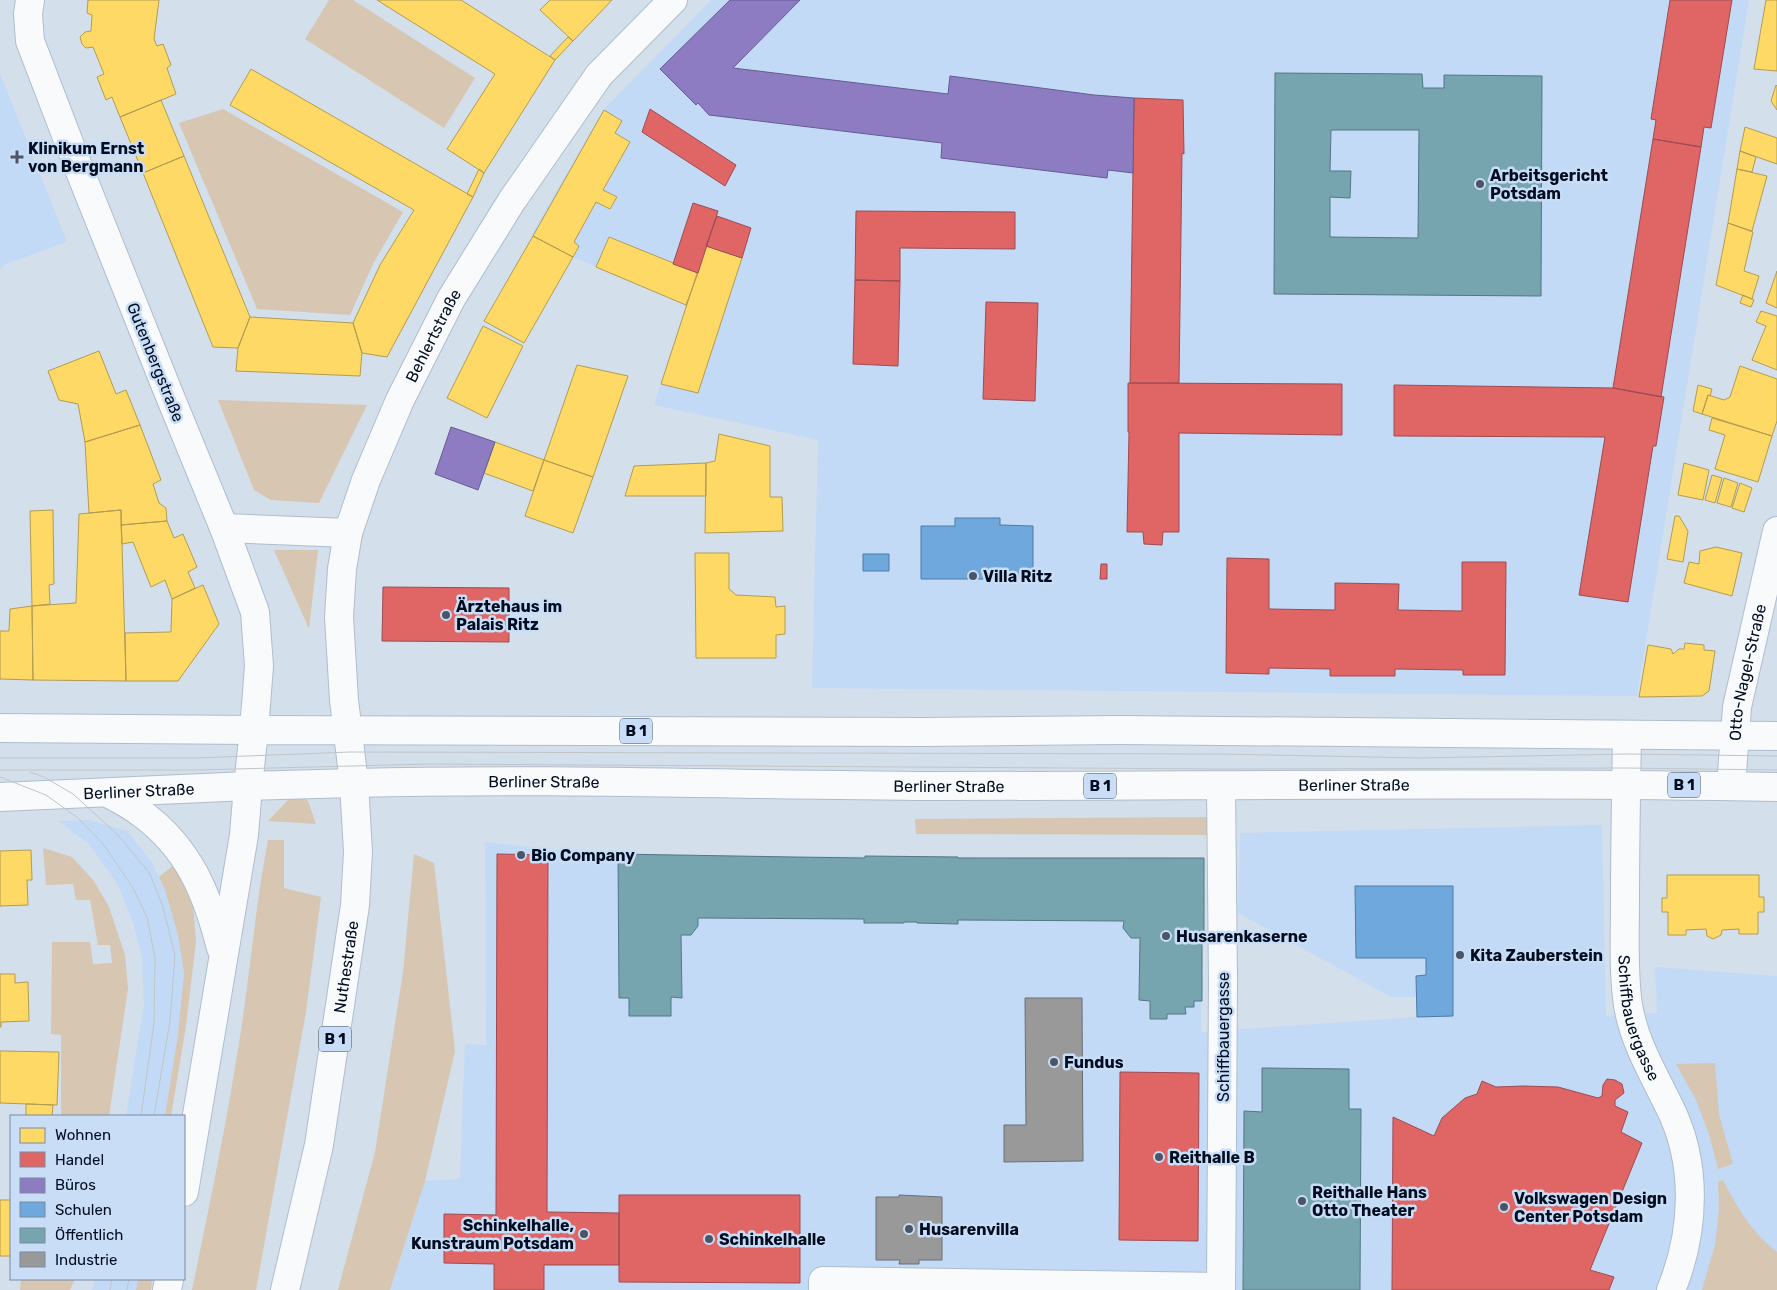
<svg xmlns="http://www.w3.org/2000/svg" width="1777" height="1290" font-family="Rubik,sans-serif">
	<rect width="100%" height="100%" fill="#d4dfec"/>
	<path fill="#c2daf5" d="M 711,0 L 1749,0 L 1637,696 L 812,688 L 818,440 L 654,405 L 686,305 L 573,257 L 531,235 L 604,109 Z
		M 0,73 L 67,242 L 6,264 L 0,270 Z
		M 89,820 L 127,831 L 151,861 L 165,890 L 178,935 L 184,973 L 178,1033 L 165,1116 L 126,1116 L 144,1004 L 142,958 L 133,923 L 118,885 L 89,844 L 58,821 Z
		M 1602,825 L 1606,1016 L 1657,1013 L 1655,967 L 1777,976 L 1777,1290 L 390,1290 L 425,1181 L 460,1179 L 465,1044 L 486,1045 L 485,842 L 601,855 L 1204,858 L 1204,933 L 1202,934 L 1201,1032 L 1416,1017 L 1416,997 L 1391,997 L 1238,913 L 1240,833 Z
		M 95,1279 L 138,1279 L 136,1290 L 92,1290 Z"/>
	<path fill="#d6c6b2" d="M 329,0 L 353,0 L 475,78 L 444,128 L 305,39 Z
		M 223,109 L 403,212 L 374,262 L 350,315 L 257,309 L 179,123 Z
		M 218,400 L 367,405 L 319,503 L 271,500 L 254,490 Z
		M 274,550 L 318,550 L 309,629 Z
		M 304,798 L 308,801 L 316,824 L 268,821 L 289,799 Z
		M 1209,817 L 1210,835 L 916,834 L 915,819 Z
		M 268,840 L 284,840 L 284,888 L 321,897 L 306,1012 L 256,1290 L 192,1290 C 209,1208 226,1126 239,1043 C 250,976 255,907 268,840 Z
		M 43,848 L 72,857 L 94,881 L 109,907 L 125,955 L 128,989 L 109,1116 L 61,1116 L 61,1035 L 51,1034 L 52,942 L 90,942 L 93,964 L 112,963 L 110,945 L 98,945 L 90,900 L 76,900 L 73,884 L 46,885 Z
		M 414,854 L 434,863 L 455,1051 L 425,1181 L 390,1290 L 338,1290 L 375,1152 L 403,972 Z
		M 175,864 L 184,880 L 193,905 L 196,941 L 186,1026 L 171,1116 L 165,1116 L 178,1034 L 184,973 L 178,935 L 165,890 L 159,877 Z
		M 1715,1063 L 1719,1114 L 1733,1164 L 1718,1169 L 1709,1134 L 1696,1100 L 1676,1064 Z
		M 1723,1180 C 1737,1207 1752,1233 1777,1252 L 1777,1290 L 1702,1290 L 1715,1245 L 1719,1209 L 1718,1182 Z
		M 21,1279 L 75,1279 L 70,1290 L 20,1290 Z
		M 138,1279 L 152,1279 L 151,1290 L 136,1290 Z"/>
	<path fill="#ffd966" stroke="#b29c51" d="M 88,0 L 159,0 L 154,39 L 157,46 L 163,44 L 171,65 L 167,68 L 176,94 L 120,117 L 112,97 L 106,100 L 97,77 L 104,74 L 93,47 L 86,48 L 82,44 L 80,37 L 85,32 L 91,31 L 92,15 L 87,13 Z
		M 377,0 L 461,0 L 555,60 L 484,173 L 447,149 L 495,74 Z
		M 550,0 L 612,0 L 573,41 L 540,10 Z
		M 1766,0 L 1777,0 L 1777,71 L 1754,69 Z
		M 568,37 L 573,41 L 555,60 L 550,56 Z
		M 251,69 L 473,197 L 387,357 L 362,353 L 353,323 L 380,265 L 414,210 L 230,105 Z
		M 1776,85 L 1777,86 L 1777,110 L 1771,101 Z
		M 161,100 L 184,156 L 143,173 L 120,117 Z
		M 604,110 L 622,121 L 615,133 L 630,142 L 603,190 L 617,197 L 610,209 L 596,202 L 574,242 L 579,246 L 573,257 L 533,236 Z
		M 1745,127 L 1777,138 L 1777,164 L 1740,151 Z
		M 1740,151 L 1756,157 L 1752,172 L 1737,169 Z
		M 184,156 L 250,317 L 238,348 L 213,347 L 143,173 Z
		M 479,169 L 484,173 L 473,197 L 467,194 Z
		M 1737,169 L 1767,176 L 1752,231 L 1728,223 Z
		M 1728,223 L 1753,232 L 1744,271 L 1759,276 L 1752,299 L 1716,285 Z
		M 533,236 L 573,257 L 524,343 L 484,321 Z
		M 609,237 L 698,273 L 686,305 L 596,267 Z
		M 706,246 L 742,258 L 698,393 L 661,384 Z
		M 1777,271 L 1777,308 L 1766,303 Z
		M 1743,295 L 1754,300 L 1751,307 L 1740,303 Z
		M 1761,311 L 1777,316 L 1777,370 L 1752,360 L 1766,326 L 1756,322 Z
		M 250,317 L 353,323 L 362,353 L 360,376 L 236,371 L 238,348 Z
		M 483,326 L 523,346 L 487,418 L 447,398 Z
		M 99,351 L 116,394 L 126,390 L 140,425 L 85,442 L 78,404 L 59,400 L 48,371 Z
		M 577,365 L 628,376 L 593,477 L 544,460 Z
		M 1740,366 L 1777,379 L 1777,421 L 1772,436 L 1702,414 L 1708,395 L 1724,400 L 1730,397 Z
		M 1698,385 L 1712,389 L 1710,396 L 1708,395 L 1702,414 L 1693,411 Z
		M 1712,418 L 1772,436 L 1758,482 L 1715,469 L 1725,435 L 1709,430 Z
		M 140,425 L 161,480 L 153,484 L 159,503 L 166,508 L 167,521 L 121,525 L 121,510 L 89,513 L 85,442 Z
		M 719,434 L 770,446 L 770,497 L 782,497 L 783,531 L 705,533 L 706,463 L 715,461 Z
		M 495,442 L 544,460 L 533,491 L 484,473 Z
		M 544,460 L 593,477 L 573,533 L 525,516 Z
		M 706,463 L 706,496 L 625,496 L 634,466 Z
		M 1684,463 L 1709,470 L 1703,500 L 1678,495 Z
		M 1712,475 L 1722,478 L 1715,503 L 1705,500 Z
		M 1724,478 L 1738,483 L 1731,507 L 1717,503 Z
		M 1740,483 L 1752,488 L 1744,512 L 1732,508 Z
		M 53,510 L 54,584 L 49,585 L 50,604 L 32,606 L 30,511 Z
		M 121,510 L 126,681 L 33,680 L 32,606 L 76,603 L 79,514 Z
		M 1675,516 L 1679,516 L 1688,531 L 1683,562 L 1667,559 Z
		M 167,521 L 174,538 L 183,534 L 197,567 L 188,572 L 195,588 L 172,599 L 165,580 L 151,587 L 133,542 L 122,544 L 121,525 Z
		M 1716,547 L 1742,553 L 1732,596 L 1684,583 L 1689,562 L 1699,564 L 1700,551 Z
		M 695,553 L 729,553 L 729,589 L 736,595 L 775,597 L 776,607 L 785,606 L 785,634 L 776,635 L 776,658 L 696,658 Z
		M 203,585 L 219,624 L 178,681 L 126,681 L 125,633 L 171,632 L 172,599 Z
		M 32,606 L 33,680 L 0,679 L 0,631 L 9,631 L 10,609 Z
		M 1685,643 L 1704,645 L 1704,650 L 1715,651 L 1709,691 L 1702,696 L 1639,697 L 1648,645 L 1671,649 L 1673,654 L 1679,649 L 1684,649 Z
		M 31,850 L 32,880 L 27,880 L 28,905 L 0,906 L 0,851 Z
		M 1667,875 L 1759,875 L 1759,897 L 1764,897 L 1764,912 L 1758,912 L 1758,934 L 1739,934 L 1739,929 L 1722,930 L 1721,935 L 1713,939 L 1707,936 L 1706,929 L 1686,930 L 1686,935 L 1668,935 L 1668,912 L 1662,912 L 1662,898 L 1667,898 Z
		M 0,974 L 15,974 L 15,983 L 28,982 L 29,1021 L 1,1022 L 1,1027 L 0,1027 Z
		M 0,1051 L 59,1052 L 57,1105 L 0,1103 Z
		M 26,1104 L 53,1105 L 52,1116 L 26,1116 Z
		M 0,1200 L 11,1200 L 11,1256 L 0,1256 Z"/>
	<path fill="#e06666" stroke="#9d4b51" d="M 1670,0 L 1732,0 L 1711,128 L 1704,127 L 1701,147 L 1653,139 L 1656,120 L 1651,119 Z
		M 1134,98 L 1183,100 L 1184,154 L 1182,153 L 1179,383 L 1130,383 Z
		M 650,109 L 736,165 L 725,186 L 642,132 Z
		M 1653,139 L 1701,147 L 1661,397 L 1613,388 Z
		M 693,203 L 718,211 L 698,273 L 673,264 Z
		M 856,211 L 1015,212 L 1015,249 L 900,248 L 900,281 L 855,280 Z
		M 717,216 L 751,228 L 742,258 L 706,246 Z
		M 855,280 L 900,281 L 898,366 L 853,364 Z
		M 986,302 L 1038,303 L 1035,401 L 983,399 Z
		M 1128,383 L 1342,384 L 1342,435 L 1179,433 L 1179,532 L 1163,532 L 1162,545 L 1144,544 L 1143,532 L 1127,532 L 1129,432 L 1128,432 Z
		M 1394,385 L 1613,388 L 1664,397 L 1656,446 L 1653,446 L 1628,602 L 1579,595 L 1605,437 L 1394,436 Z
		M 1227,558 L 1269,559 L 1269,609 L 1335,610 L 1335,583 L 1399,584 L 1398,610 L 1462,611 L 1462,562 L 1506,562 L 1505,675 L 1463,675 L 1463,670 L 1395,669 L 1395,676 L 1330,676 L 1330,669 L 1269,668 L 1269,674 L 1226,673 Z
		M 1101,564 L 1107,564 L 1107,579 L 1100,579 Z
		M 383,587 L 509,588 L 509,642 L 382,641 Z
		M 497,854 L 548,855 L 547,1212 L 619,1213 L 619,1265 L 544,1265 L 544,1290 L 494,1290 L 494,1264 L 444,1263 L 444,1214 L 496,1215 Z
		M 1120,1072 L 1199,1073 L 1198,1241 L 1119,1240 Z
		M 1607,1079 L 1615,1080 L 1622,1084 L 1624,1093 L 1615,1100 L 1615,1106 L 1628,1112 L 1621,1132 L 1642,1143 L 1590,1270 L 1614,1277 L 1609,1290 L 1392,1290 L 1393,1117 L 1434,1136 L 1442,1118 L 1465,1098 L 1477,1094 L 1482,1081 L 1496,1087 L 1523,1086 L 1558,1087 L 1598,1098 L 1602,1096 L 1603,1085 Z
		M 619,1195 L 800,1195 L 800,1283 L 619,1282 Z"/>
	<path fill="#8e7cc3" stroke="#635b92" d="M 730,0 L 800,0 L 733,68 L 948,94 L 950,76 L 1094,95 L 1134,98 L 1133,173 L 1108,170 L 1107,178 L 941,158 L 942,143 L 709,115 L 698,103 L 696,105 L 660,69 Z
		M 451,427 L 495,442 L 478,490 L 435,474 Z"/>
	<path fill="#6fa8dc" stroke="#4e7aa4" d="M 955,518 L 1000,518 L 1000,525 L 1033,526 L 1033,579 L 921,579 L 921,526 L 955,526 Z
		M 863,554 L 889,554 L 889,571 L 863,571 Z
		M 1355,886 L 1453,886 L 1453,1016 L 1417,1017 L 1416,976 L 1426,975 L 1426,958 L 1356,958 Z"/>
	<path fill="#76a5af" stroke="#537784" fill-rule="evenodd" d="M 1275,73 L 1422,74 L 1423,88 L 1444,88 L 1444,75 L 1542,76 L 1541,296 L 1274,294 ZM 1331,130 L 1419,130 L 1418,238 L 1330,237 L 1330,197 L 1350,198 L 1351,171 L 1330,171 Z
		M 618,854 L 793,857 L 865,858 L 865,856 L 958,857 L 958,858 L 1204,858 L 1204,933 L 1202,933 L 1202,1001 L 1194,1001 L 1194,1007 L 1185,1007 L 1186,1014 L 1167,1014 L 1167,1019 L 1150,1019 L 1150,1001 L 1139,1000 L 1140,938 L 1131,938 L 1123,928 L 1124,921 L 958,920 L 958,924 L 917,923 L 917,922 L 904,922 L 904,923 L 864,923 L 864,919 L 698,918 L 698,926 L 691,935 L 681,935 L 682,998 L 671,997 L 671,1016 L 629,1016 L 629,998 L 619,998 Z
		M 1262,1068 L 1349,1069 L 1349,1109 L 1361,1109 L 1360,1290 L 1243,1290 L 1244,1111 L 1262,1112 Z"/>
	<path fill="#999" stroke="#6b6f75" d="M 1025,998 L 1082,998 L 1083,1161 L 1004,1162 L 1004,1125 L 1026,1125 Z
		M 899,1195 L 942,1197 L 942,1260 L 919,1260 L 919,1264 L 899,1264 L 900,1260 L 876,1260 L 876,1197 L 899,1197 Z"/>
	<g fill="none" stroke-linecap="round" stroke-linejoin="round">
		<g stroke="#aebdce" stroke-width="30">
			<g id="street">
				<path d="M 224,528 L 348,533"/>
				<path id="s1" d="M 1627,735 C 1626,791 1625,847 1625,902 C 1625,936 1623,971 1628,1005 C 1634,1042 1653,1073 1669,1106 C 1698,1163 1695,1232 1671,1290"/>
				<path d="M 1221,786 L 1223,981 L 1221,1290"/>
				<path id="s2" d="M 1731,786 L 1737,707 L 1777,531"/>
				<path d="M 823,1290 L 823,1281 L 1221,1287"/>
			</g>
		</g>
		<g stroke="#aebdce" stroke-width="30">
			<g id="secondary">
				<path d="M 0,728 L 254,730 L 259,666 L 255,612 L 224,528 L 169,394 L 81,174 L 30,41 L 28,14 L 30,0"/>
				<path id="s3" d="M 0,797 L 248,786 L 354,783 L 344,700 L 339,617 L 342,569 L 348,533 L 366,480 L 400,400 L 451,299 L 511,202 L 599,75 L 673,0"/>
			</g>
		</g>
		<g stroke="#aebdce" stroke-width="30">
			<g id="primary">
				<path id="s4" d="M 354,783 C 547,778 740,785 933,786 C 1214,786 1496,782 1777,787"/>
				<path d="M 248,786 L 254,730 L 924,732 L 1120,730 L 1777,736"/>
			</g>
		</g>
		<g stroke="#aebdce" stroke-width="30">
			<g id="highway">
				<path d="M 108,793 C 119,799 131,805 141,813 C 189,848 207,893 221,948"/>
				<path d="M 184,1192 L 244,835 L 248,786"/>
				<path d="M 167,1290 L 169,1279"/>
				<path id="s5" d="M 285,1290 L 319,1145 L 355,905 L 358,852 L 354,783"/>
			</g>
		</g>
		<use href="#street" stroke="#f9fafc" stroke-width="28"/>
		<use href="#secondary" stroke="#f9fafc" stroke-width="28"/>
		<use href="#primary" stroke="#f9fafc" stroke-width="28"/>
		<use href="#highway" stroke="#f9fafc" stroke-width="28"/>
		<path stroke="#c1c5c8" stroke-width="1" d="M 0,758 L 196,758 L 350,752 L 1220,754 L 1420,758 L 1626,754 L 1777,756
			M 0,770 L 196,770 L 430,764 L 1222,769 L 1626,768 L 1777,770
			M 30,772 L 44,777 L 73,794 L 118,835 L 150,874 L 163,907 L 175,955 L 170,1021 L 154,1116
			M 0,777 L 46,795 L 78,818 L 104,845 L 133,888 L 147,917 L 155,958 L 154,1023 L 141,1116
			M 110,1290 L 112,1279
			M 127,1290 L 129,1279"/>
	</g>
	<g fill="#4a5668" stroke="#c9def6" stroke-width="2">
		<path d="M14.5 149.5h5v5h5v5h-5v5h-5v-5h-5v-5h5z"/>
		<circle cx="1480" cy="184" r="5"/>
		<circle cx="973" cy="576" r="5"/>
		<circle cx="446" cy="615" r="5"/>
		<circle cx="521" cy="855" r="5"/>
		<circle cx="1166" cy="936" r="5"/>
		<circle cx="1460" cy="955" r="5"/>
		<circle cx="1054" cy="1062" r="5"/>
		<circle cx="1159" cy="1157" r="5"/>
		<circle cx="1302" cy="1201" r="5"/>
		<circle cx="1504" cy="1207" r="5"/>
		<circle cx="909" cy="1229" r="5"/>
		<circle cx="584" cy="1234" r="5"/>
		<circle cx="709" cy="1239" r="5"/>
	</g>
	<g text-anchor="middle" stroke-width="5" stroke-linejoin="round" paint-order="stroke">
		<g fill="#c9def6" stroke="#3c4c61" stroke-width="1">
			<rect x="620" y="718.5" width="32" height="25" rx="4"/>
			<rect x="1668" y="772.5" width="32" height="25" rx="4"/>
			<rect x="1084" y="773.5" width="32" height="25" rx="4"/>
			<rect x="319" y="1026.5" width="32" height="25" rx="4"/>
		</g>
		<g font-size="15" font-weight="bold" fill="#000d21">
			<text x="636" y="736">B 1</text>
			<text x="1684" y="790">B 1</text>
			<text x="1100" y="791">B 1</text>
			<text x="335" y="1044">B 1</text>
		</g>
		<g font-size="16" font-weight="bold" fill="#000d21" stroke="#c9def6" text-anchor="start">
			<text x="28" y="154">Klinikum Ernst<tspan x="28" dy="18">von Bergmann</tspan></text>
			<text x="1490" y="181">Arbeitsgericht<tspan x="1490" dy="18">Potsdam</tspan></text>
			<text x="983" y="582">Villa Ritz</text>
			<text x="456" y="612">Ärztehaus im<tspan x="456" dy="18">Palais Ritz</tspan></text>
			<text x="531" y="861">Bio Company</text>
			<text x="1176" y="942">Husarenkaserne</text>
			<text x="1470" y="961">Kita Zauberstein</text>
			<text x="1064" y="1068">Fundus</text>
			<text x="1169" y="1163">Reithalle B</text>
			<text x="1312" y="1198">Reithalle Hans<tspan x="1312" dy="18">Otto Theater</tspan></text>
			<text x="1514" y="1204">Volkswagen Design<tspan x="1514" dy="18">Center Potsdam</tspan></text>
			<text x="574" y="1231" text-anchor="end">Schinkelhalle,<tspan x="574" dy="18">Kunstraum Potsdam</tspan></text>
			<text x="919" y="1235">Husarenvilla</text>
			<text x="719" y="1245">Schinkelhalle</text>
		</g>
		<g font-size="16" fill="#000d21" stroke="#c9def6">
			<text dy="6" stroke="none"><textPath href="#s3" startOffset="821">Behlertstraße</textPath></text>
			<text transform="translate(156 362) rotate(68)" y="6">Gutenbergstraße</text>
			<text dy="6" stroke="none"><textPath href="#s2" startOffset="115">Otto-Nagel-Straße</textPath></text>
			<text dy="6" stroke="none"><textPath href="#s4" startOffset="190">Berliner Straße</textPath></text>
			<text dy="6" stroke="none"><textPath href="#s4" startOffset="595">Berliner Straße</textPath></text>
			<text dy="6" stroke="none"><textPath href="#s4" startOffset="1000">Berliner Straße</textPath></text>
			<text dy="6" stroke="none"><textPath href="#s3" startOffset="139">Berliner Straße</textPath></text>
			<text dy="6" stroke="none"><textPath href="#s5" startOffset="329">Nuthestraße</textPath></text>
			<text dy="6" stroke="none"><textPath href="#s1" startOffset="285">Schiffbauergasse</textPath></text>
			<text transform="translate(1223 1037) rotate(-90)" y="6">Schiffbauergasse</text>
		</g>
	</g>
	<rect x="10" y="1115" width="175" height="165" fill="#c9def6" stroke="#798aa1"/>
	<rect x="20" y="1128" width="25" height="15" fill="#ffd966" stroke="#798aa1"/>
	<text x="55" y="1140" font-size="15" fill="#000d21">Wohnen</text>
	<rect x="20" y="1152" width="25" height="15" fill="#e06666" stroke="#798aa1"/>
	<text x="55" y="1165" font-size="15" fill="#000d21">Handel</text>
	<rect x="20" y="1178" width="25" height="15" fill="#8e7cc3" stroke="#798aa1"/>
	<text x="55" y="1190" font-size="15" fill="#000d21">Büros</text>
	<rect x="20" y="1202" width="25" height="15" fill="#6fa8dc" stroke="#798aa1"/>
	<text x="55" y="1215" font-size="15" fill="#000d21">Schulen</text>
	<rect x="20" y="1228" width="25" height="15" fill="#76a5af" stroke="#798aa1"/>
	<text x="55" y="1240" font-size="15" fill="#000d21">Öffentlich</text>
	<rect x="20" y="1252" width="25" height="15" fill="#999999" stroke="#798aa1"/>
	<text x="55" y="1265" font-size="15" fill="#000d21">Industrie</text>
</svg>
